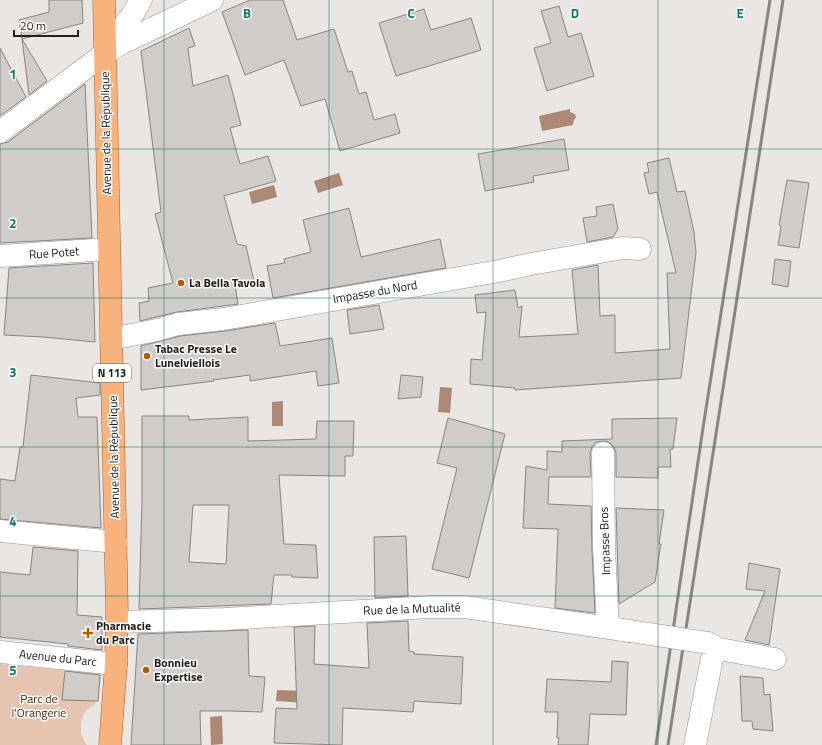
<svg xmlns="http://www.w3.org/2000/svg" width="822" height="745" font-family="'Titillium Web',sans-serif">
	<rect width="100%" height="100%" fill="#eae6e3"/>
	<path fill="#e5c4b0" d="M 0,664 L 101,674 L 98,702 L 95,702 L 95,705 C 79,709 77,734 87,745 L 0,745 Z"/>
	<path fill="#ac8974" d="M 570,109 L 570,112 L 575,114 L 576,117 L 573,122 L 573,125 L 542,131 L 539,116 Z
		M 339,173 L 343,185 L 318,193 L 314,181 Z
		M 274,185 L 277,197 L 252,204 L 249,192 Z
		M 440,387 L 452,388 L 450,413 L 438,412 Z
		M 283,401 L 283,426 L 272,426 L 272,402 Z
		M 277,690 L 305,691 L 305,703 L 276,701 Z
		M 222,716 L 223,744 L 211,745 L 210,717 Z"/>
	<path fill="#d0ccc9" stroke="#888482" fill-rule="evenodd" d="M 49,0 L 82,0 L 83,23 L 22,39 L 19,20 L 49,12 Z
		M 250,0 L 283,0 L 297,40 L 334,29 L 348,72 L 352,71 L 359,94 L 366,92 L 374,120 L 395,114 L 400,133 L 340,151 L 325,99 L 301,106 L 284,60 L 245,75 L 222,12 Z
		M 559,6 L 568,37 L 581,33 L 594,76 L 547,91 L 534,48 L 551,43 L 541,11 Z
		M 424,9 L 431,30 L 471,18 L 481,50 L 396,76 L 379,23 Z
		M 189,28 L 195,46 L 188,48 L 193,86 L 228,75 L 241,125 L 230,128 L 240,164 L 268,156 L 276,181 L 224,196 L 237,244 L 246,246 L 254,281 L 235,285 L 238,304 L 177,312 L 140,321 L 139,303 L 149,301 L 148,288 L 173,283 L 155,214 L 161,212 L 141,51 Z
		M 22,39 L 47,81 L 29,95 Z
		M 0,48 L 26,97 L 0,116 Z
		M 85,84 L 92,238 L 0,243 L 0,144 L 8,142 Z
		M 564,139 L 569,170 L 533,176 L 534,182 L 485,191 L 478,154 Z
		M 669,158 L 677,192 L 685,191 L 694,232 L 696,253 L 681,378 L 515,390 L 515,388 L 470,384 L 471,359 L 482,360 L 486,312 L 477,313 L 475,295 L 515,290 L 518,308 L 522,306 L 519,337 L 578,334 L 572,270 L 598,265 L 600,316 L 615,315 L 615,353 L 670,349 L 667,273 L 676,273 L 657,192 L 649,194 L 644,173 L 649,172 L 647,163 Z
		M 787,180 L 809,183 L 799,248 L 778,245 L 781,226 L 779,225 Z
		M 613,204 L 618,229 L 613,237 L 587,242 L 583,218 L 597,216 L 596,207 Z
		M 349,208 L 361,257 L 440,239 L 446,268 L 273,298 L 267,266 L 285,263 L 284,259 L 311,252 L 303,220 Z
		M 775,259 L 791,261 L 788,287 L 772,284 Z
		M 93,263 L 95,342 L 43,337 L 4,335 L 9,268 Z
		M 379,305 L 384,329 L 350,334 L 347,310 Z
		M 275,323 L 280,346 L 332,338 L 339,383 L 318,386 L 316,371 L 250,381 L 250,375 L 213,380 L 214,381 L 141,390 L 141,346 L 180,336 L 225,331 Z
		M 31,375 L 100,383 L 100,395 L 76,398 L 78,417 L 97,417 L 101,528 L 0,519 L 0,479 L 15,481 L 20,447 L 23,447 Z
		M 401,375 L 423,377 L 421,397 L 398,399 Z
		M 142,416 L 189,416 L 189,420 L 248,417 L 248,441 L 316,439 L 317,421 L 354,421 L 353,456 L 345,456 L 345,476 L 279,475 L 284,544 L 316,545 L 318,578 L 292,577 L 292,575 L 274,575 L 271,604 L 139,609 L 142,499 ZM 193,505 L 229,505 L 226,564 L 189,562 Z
		M 448,418 L 505,434 L 469,578 L 432,569 L 457,468 L 437,463 Z
		M 677,418 L 673,449 L 670,449 L 671,467 L 658,467 L 658,478 L 616,477 L 616,453 L 614,447 L 609,442 L 603,441 L 596,442 L 592,447 L 590,453 L 591,477 L 549,477 L 548,504 L 591,506 L 592,550 L 595,613 L 555,608 L 558,529 L 523,528 L 526,466 L 547,470 L 547,451 L 562,452 L 562,441 L 612,439 L 612,419 Z
		M 616,508 L 664,510 L 659,544 L 661,544 L 655,582 L 619,604 Z
		M 406,536 L 408,596 L 375,598 L 374,537 Z
		M 33,547 L 78,551 L 77,615 L 102,617 L 102,650 L 68,646 L 68,644 L 0,637 L 0,572 L 30,575 Z
		M 749,563 L 780,569 L 769,645 L 745,640 L 765,591 L 746,589 Z
		M 408,621 L 409,651 L 414,652 L 414,654 L 463,657 L 461,704 L 414,701 L 413,712 L 343,708 L 342,745 L 274,743 L 276,708 L 297,709 L 294,627 L 315,626 L 314,664 L 369,668 L 367,623 Z
		M 248,630 L 249,676 L 265,677 L 262,712 L 230,711 L 200,711 L 201,745 L 131,745 L 138,634 Z
		M 612,661 L 628,662 L 626,715 L 590,714 L 588,745 L 558,745 L 559,738 L 557,738 L 558,712 L 545,712 L 547,679 L 611,682 Z
		M 65,671 L 100,675 L 98,701 L 62,700 Z
		M 740,676 L 763,678 L 764,695 L 770,694 L 773,731 L 753,729 L 752,721 L 742,721 Z"/>
	<g fill="none" stroke-linecap="round" stroke-linejoin="round">
		<g stroke="#96928f" stroke-width="23">
			<path id="minor" d="M 104,54 L 134,12 L 141,0
				M 0,256 L 109,249
				M 111,339 L 157,330 L 178,324 L 224,319 L 499,271 L 531,264 L 623,248 L 640,249
				M 603,453 L 604,549 L 608,628
				M 0,531 L 116,542
				M 117,622 L 225,619 L 430,607 L 465,607 L 630,631
				M 708,643 L 719,649 L 775,659
				M 695,745 L 712,658 L 719,649"/>
		</g>
		<g stroke="#96928f" stroke-width="23">
			<path id="tertiary" d="M 0,132 L 104,54 L 122,43 L 212,0
				M 0,652 L 116,664"/>
		</g>
		<g stroke="#aa5f23" stroke-width="23">
			<path id="primary" d="M 104,0 L 117,612 L 116,664 L 110,745"/>
		</g>
		<use href="#minor" stroke="#fff" stroke-width="22"/>
		<use href="#tertiary" stroke="#fff" stroke-width="22"/>
		<use href="#primary" stroke="#f8b37c" stroke-width="22"/>
		<path stroke="#888583" stroke-width="3" d="M 656,745 L 703,428 L 770,0
			M 668,745 L 783,0"/>
		<g stroke="#96928f" stroke-width="23" stroke-linecap="butt">
			<path id="minor-bridge" d="M 630,631 L 708,643"/>
		</g>
		<use href="#minor-bridge" stroke="#fff" stroke-width="22"/>
	</g>
	<path fill="none" stroke="#0f766e" stroke-width="1" stroke-opacity="0.55" d="M 164,0 L 164,745M 329,0 L 329,745M 493,0 L 493,745M 658,0 L 658,745M 0,149 L 822,149M 0,298 L 822,298M 0,447 L 822,447M 0,596 L 822,596"/>
	<g fill="#b75a04" stroke="#fff" stroke-width="1.5">
		<circle cx="181" cy="283" r="4"/>
		<circle cx="147" cy="356" r="4"/>
		<path d="M86 627h4v4h4v4h-4v4h-4v-4h-4v-4h4z"/>
		<circle cx="146" cy="670" r="4"/>
	</g>
	<g text-anchor="middle" stroke-width="3" stroke-linejoin="round" paint-order="stroke">
		<rect fill="#fff" stroke="#646362" stroke-width="1" x="93" y="364" width="38" height="18" rx="3"/>
		<g font-size="11" font-weight="bold" fill="#22201f">
			<text x="112" y="377">N 113</text>
		</g>
		<g font-size="12" fill="#22201f" stroke="#fff">
			<text transform="translate(106 133) rotate(-91)" y="4">Avenue de la République</text>
			<text transform="translate(54 253) rotate(-4)" y="4">Rue Potet</text>
			<text transform="translate(375 292) rotate(-10)" y="4">Impasse du Nord</text>
			<text transform="translate(114 457) rotate(-91)" y="4">Avenue de la République</text>
			<text transform="translate(605 541) rotate(-92)" y="4">Impasse Bros</text>
			<text transform="translate(412 609) rotate(-2)" y="4">Rue de la Mutualité</text>
			<text transform="translate(58 658) rotate(6)" y="4">Avenue du Parc</text>
		</g>
		<g font-size="12" font-weight="bold" fill="#22201f" stroke="#fff" text-anchor="start">
			<text x="189" y="287">La Bella Tavola</text>
			<text x="155" y="353">Tabac Presse Le<tspan x="155" dy="14">Lunelviellois</tspan></text>
			<text x="96" y="630">Pharmacie<tspan x="96" dy="14">du Parc</tspan></text>
			<text x="154" y="667">Bonnieu<tspan x="154" dy="14">Expertise</tspan></text>
		</g>
		<g font-size="12" fill="#532500" stroke="#fff">
			<text x="39" y="703">Parc de<tspan x="39" dy="14">l'Orangerie</tspan></text>
		</g>
	</g>
	<g font-size="13" text-anchor="middle" font-weight="bold" fill="#0f766e" stroke="#fff" stroke-width="3" stroke-linejoin="round" paint-order="stroke">
		<text x="247" y="18">B</text>
		<text x="411" y="18">C</text>
		<text x="575" y="18">D</text>
		<text x="740" y="18">E</text>
		<text x="13" y="79">1</text>
		<text x="13" y="228">2</text>
		<text x="13" y="377">3</text>
		<text x="13" y="526">4</text>
		<text x="13" y="675">5</text>
	</g>
	<path d="M14 30v6h64v-6" fill="none" stroke="#22201f" stroke-width="2"/>
	<text x="20" y="30" font-size="12" fill="#22201f" stroke="#ffffff" stroke-width="3" paint-order="stroke">20 m</text>
</svg>
